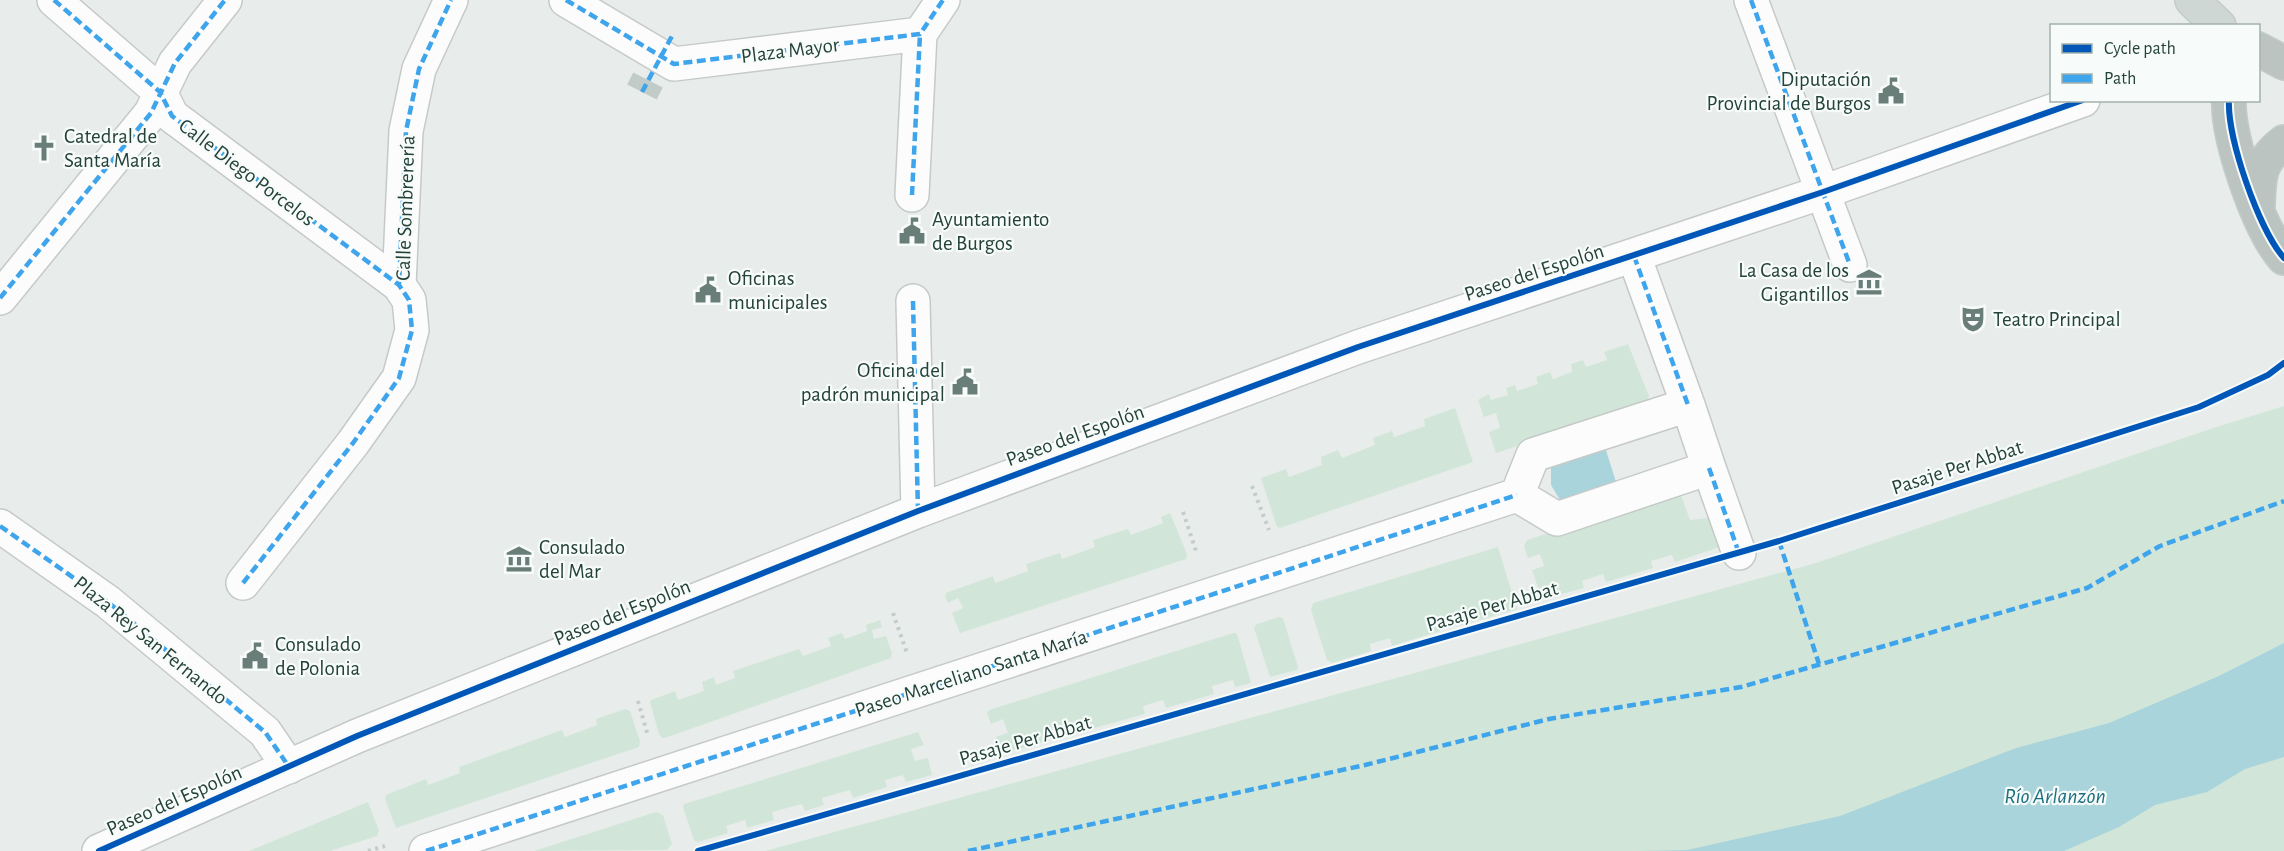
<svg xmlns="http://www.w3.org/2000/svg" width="2284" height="851" font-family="'Alegreya Sans',sans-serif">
	<rect width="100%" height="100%" fill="#e8edeb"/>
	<path fill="#d1e6d8" d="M 1628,344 L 1649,396 L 1646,404 L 1496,453 L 1489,432 L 1500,428 L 1496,413 L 1484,417 L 1478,400 L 1489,394 L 1491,400 L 1508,395 L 1506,388 L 1515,385 L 1517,391 L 1538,384 L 1536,377 L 1550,372 L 1553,379 L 1572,372 L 1571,364 L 1583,360 L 1586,367 L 1607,360 L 1604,352 Z
		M 2284,406 L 2284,851 L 765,851 L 1816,563 L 2210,429 Z
		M 1455,408 L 1473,462 L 1280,528 L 1277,527 L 1261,478 L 1286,469 L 1289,477 L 1322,465 L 1321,457 L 1338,450 L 1342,458 L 1375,445 L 1373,438 L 1392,431 L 1394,437 L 1425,426 L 1424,419 Z
		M 1674,493 L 1681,495 L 1690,520 L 1709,518 L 1720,547 L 1675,562 L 1672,555 L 1651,561 L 1653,568 L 1606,582 L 1603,574 L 1582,581 L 1584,588 L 1542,599 L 1532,570 L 1544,566 L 1540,554 L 1528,558 L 1524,546 L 1527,540 Z
		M 1170,513 L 1187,554 L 1186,559 L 960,633 L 952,613 L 963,608 L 958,598 L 948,603 L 945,597 L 946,593 L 993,576 L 995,583 L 1028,571 L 1026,564 L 1060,553 L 1062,559 L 1095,547 L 1093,540 L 1128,529 L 1131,535 L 1163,523 L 1161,517 Z
		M 1498,547 L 1517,609 L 1461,625 L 1459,618 L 1438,624 L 1440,631 L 1392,646 L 1390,638 L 1370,644 L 1371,651 L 1332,663 L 1327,660 L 1311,610 L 1313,603 Z
		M 1279,617 L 1283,618 L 1298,667 L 1297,670 L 1270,677 L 1254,628 L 1257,624 Z
		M 880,620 L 882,627 L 872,630 L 874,639 L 886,636 L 892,653 L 891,658 L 665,738 L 662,738 L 659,734 L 650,702 L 651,700 L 675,691 L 678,700 L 704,691 L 702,682 L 714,677 L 716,685 L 735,678 L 733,671 L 799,649 L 803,656 L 831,646 L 828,638 L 842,633 L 845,639 L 867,631 L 866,625 Z
		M 1233,633 L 1236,633 L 1238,637 L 1251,683 L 1235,687 L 1233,680 L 1212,686 L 1214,694 L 1166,708 L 1163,700 L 1143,706 L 1145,714 L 1065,736 L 1062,729 L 1042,735 L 1043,742 L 1001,754 L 996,737 L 1008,733 L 1003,719 L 991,724 L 987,713 L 989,710 Z
		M 625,709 L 630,711 L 640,741 L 639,747 L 396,828 L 385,799 L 386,795 L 426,779 L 428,785 L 460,773 L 459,767 L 562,730 L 565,737 L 597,725 L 596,719 Z
		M 918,732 L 924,745 L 911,749 L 915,761 L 928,758 L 932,775 L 906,782 L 903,775 L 885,780 L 887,787 L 853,798 L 850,790 L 822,798 L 824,805 L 805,811 L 802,804 L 772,812 L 774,820 L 747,828 L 745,820 L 726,826 L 728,833 L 698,842 L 694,840 L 683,807 L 684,804 Z
		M 368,802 L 379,831 L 377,836 L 330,851 L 249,851 Z
		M 656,812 L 663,815 L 672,844 L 667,850 L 534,851 Z"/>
	<path fill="#a9d4db" d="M 1605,447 L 1616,482 L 1560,500 L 1551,485 L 1551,465 Z
		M 2284,643 L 2284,757 L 2245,769 L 2207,792 L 2155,805 L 2119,827 L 2064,851 L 1639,851 L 1687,850 L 1840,816 L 2016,748 L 2109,723 L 2219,676 Z"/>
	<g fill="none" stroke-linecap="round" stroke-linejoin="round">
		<path stroke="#c1cbc8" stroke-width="33" stroke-dasharray="33 16" stroke-linecap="butt" d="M 642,92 L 648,80"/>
		<g stroke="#c5cac8" stroke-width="36">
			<path id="street" d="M 54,0 L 160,92 L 172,116 L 399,285
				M 566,0 L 674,64 L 920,34 L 943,0
				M 1751,0 L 1850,265
				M 912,195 L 920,34
				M 1634,256 L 1688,405
				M 0,298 L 151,113 L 175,63 L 225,0
				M 913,301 L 918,511
				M 1709,468 L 1739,553
				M 0,526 L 108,602 L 265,732 L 289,767
				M 243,583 L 353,443 L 399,378 L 412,330 L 409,300 L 399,285 L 406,131 L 419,69 L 451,0
				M 99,851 L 357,736 L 918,511 L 1358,347 L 1823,192 L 2083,100
				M 426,851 L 1517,495 L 1557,519 L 1709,468 L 1688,405 L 1533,455 L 1517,495"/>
		</g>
		<g stroke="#c3ccc9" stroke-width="36">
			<path id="primary" d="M 2192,0 L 2219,26"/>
		</g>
		<g stroke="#c3ccc9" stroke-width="36">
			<path id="highway" d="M 2258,49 L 2284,63
				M 2229,100 C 2227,138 2259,230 2284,258
				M 2258,205 C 2259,176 2259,161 2284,142"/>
		</g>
		<path stroke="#c3ccca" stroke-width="4" stroke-dasharray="3 4.5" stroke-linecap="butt" d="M 1252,486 L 1269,530
			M 1183,512 L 1197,554
			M 893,613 L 907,653
			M 638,701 L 648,736
			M 368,851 L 385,846"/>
		<use href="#street" stroke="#fcfcfc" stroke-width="33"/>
		<use href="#primary" stroke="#cfd7d5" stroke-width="33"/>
		<use href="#highway" stroke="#bcc4c2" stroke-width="33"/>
		<path stroke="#3ea4ec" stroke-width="4.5" stroke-dasharray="9 4.5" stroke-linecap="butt" d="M 54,0 L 160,92 L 172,116 L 399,285
			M 566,0 L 674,64 L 920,34 L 943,0
			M 1751,0 L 1850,265
			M 642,92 L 672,36
			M 912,195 L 920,34
			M 1634,256 L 1688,405
			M 0,298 L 151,113 L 175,63 L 225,0
			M 913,301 L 918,511
			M 1709,468 L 1739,553
			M 0,526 L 108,602 L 265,732 L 289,767
			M 1779,541 L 1819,664
			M 243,583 L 353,443 L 399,378 L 412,330 L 409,300 L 399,285 L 406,131 L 419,69 L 451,0
			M 426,851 L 1517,495
			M 968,851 L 1365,765 L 1549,719 L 1741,687 L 2087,588 L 2160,546 L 2284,501"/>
		<g stroke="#f7fbf9" stroke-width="10">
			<path id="cycleway" d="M 2229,100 C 2227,138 2259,230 2284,258
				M 99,851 L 357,736 L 918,511 L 1358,347 L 1823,192 L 2083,100
				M 698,851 L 1779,541 L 2199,407 L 2268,375 L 2284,363"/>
		</g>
		<use href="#cycleway" stroke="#0057b8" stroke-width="6"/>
	</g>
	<defs>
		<g id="civic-bare" transform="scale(2.07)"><path d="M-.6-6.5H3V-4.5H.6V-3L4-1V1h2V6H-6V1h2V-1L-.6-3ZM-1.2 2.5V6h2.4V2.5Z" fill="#697e78" stroke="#f7fbf9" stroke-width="2.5" paint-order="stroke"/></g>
		<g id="church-bare" transform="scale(2.07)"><path d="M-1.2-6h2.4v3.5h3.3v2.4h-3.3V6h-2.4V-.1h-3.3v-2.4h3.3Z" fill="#697e78" stroke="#f7fbf9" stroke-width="2.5" paint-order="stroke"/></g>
		<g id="museum-bare" transform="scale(2.07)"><path d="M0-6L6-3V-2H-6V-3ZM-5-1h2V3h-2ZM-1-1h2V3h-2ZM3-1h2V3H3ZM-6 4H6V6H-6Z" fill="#697e78" stroke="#f7fbf9" stroke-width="2.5" paint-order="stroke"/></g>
		<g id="theatre-bare" transform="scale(2.07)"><path d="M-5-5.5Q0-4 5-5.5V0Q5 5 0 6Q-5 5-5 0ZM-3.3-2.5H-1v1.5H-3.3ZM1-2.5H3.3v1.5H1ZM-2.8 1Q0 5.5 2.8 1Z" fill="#697e78" stroke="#f7fbf9" stroke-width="2.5" paint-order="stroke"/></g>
	</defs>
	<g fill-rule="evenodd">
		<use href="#civic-bare" x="1891" y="91"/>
		<use href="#church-bare" x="44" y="148"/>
		<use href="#civic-bare" x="912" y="231"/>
		<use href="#museum-bare" x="1869" y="282"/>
		<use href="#civic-bare" x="708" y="290"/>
		<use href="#theatre-bare" x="1973" y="319"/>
		<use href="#civic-bare" x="965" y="382"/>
		<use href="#museum-bare" x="519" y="559"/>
		<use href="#civic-bare" x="255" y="656"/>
	</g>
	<g text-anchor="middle" stroke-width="4.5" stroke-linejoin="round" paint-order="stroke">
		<g font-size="21" fill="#24423a" stroke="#f7fbf9">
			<text transform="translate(790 50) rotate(-7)" y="7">Plaza Mayor</text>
			<text transform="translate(247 172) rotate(37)" y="7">Calle Diego Porcelos</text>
			<text transform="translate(405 208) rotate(-88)" y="7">Calle Sombrerería</text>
			<text transform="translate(1534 272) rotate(-18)" y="7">Paseo del Espolón</text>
			<text transform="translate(1075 435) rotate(-20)" y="7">Paseo del Espolón</text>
			<text transform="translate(1957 467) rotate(-18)" y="7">Pasaje Per Abbat</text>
			<text transform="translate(1492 606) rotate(-16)" y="7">Pasaje Per Abbat</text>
			<text transform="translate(622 612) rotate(-22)" y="7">Paseo del Espolón</text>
			<text transform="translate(151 640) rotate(39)" y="7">Plaza Rey San Fernando</text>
			<text transform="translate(971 673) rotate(-18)" y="7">Paseo Marceliano Santa María</text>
			<text transform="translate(1025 740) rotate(-16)" y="7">Pasaje Per Abbat</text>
			<text transform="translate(174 800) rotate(-24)" y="7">Paseo del Espolón</text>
		</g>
		<g font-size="21" fill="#24423a" stroke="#f7fbf9" text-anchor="start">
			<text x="1871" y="86" text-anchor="end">Diputación<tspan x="1871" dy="24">Provincial de Burgos</tspan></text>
			<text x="64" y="143">Catedral de<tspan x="64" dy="24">Santa María</tspan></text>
			<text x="932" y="226">Ayuntamiento<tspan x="932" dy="24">de Burgos</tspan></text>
			<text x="1849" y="277" text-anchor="end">La Casa de los<tspan x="1849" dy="24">Gigantillos</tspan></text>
			<text x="728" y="285">Oficinas<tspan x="728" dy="24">municipales</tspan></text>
			<text x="1993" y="326">Teatro Principal</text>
			<text x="945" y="377" text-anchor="end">Oficina del<tspan x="945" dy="24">padrón municipal</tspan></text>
			<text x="539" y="554">Consulado<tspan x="539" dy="24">del Mar</tspan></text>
			<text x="275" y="651">Consulado<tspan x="275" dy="24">de Polonia</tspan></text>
		</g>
		<g font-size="22" font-style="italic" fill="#1c6f80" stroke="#f7fbf9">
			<text x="2055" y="803">Río Arlanzón</text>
		</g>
	</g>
	<rect x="2050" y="24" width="210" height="78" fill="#f7fbf9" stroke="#a3b1ad" stroke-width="1.5"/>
	<rect x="2062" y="44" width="30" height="9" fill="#0057b8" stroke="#a3b1ad" stroke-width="1.5"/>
	<text x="2104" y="54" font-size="18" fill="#24423a">Cycle path</text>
	<rect x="2062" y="74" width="30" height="9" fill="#3ea4ec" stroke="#a3b1ad" stroke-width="1.5"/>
	<text x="2104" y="84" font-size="18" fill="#24423a">Path</text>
</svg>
